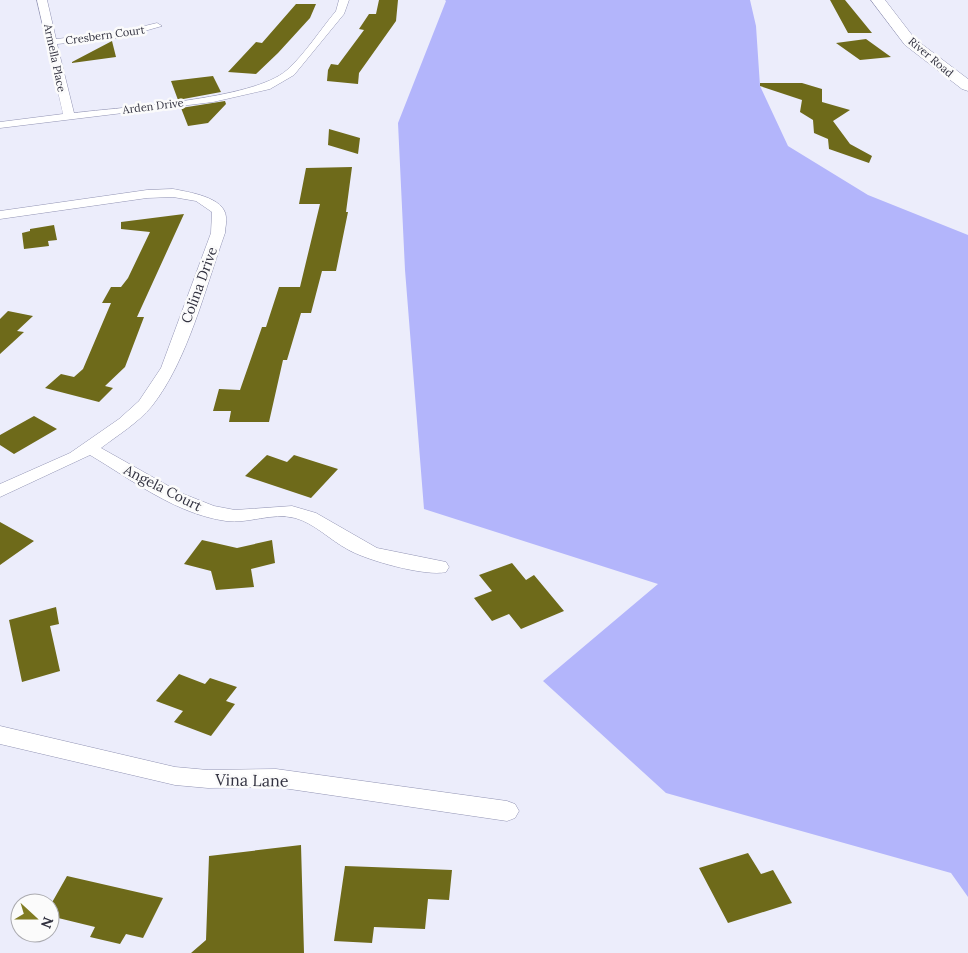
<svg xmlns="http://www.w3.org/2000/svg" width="968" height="953" font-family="Lora,serif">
	<rect width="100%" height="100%" fill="#ecedfb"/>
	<path fill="#b3b5fb" d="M 445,0 L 750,0 L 756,26 L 760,86 L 788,146 L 868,195 L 968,235 L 968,897 L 951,873 L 666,793 L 543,681 L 658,584 L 424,509 L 405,270 L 398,123 L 446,1 Z"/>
	<path fill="#6e6a1a" d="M 379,0 L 398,0 L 396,21 L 359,73 L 358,84 L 327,81 L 328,70 L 331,64 L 338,65 L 364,30 L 359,29 L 369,14 L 376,14 Z
		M 830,0 L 845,0 L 872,33 L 848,33 Z
		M 296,4 L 316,4 L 310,18 L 278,53 L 256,74 L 228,72 L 256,42 L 262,43 Z
		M 866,39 L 891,57 L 860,60 L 836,43 Z
		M 112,41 L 116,57 L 72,63 L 72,62 Z
		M 213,76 L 221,92 L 178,100 L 171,81 Z
		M 760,83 L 802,83 L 822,89 L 822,102 L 850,110 L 833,121 L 850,144 L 872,156 L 869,163 L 829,149 L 828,139 L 814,133 L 813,120 L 800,112 L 802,100 L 760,86 Z
		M 225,101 L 226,104 L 208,123 L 188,126 L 181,108 Z
		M 329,129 L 360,138 L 358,154 L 328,145 Z
		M 352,167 L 346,212 L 348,212 L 336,271 L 322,271 L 311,313 L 301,313 L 287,360 L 283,360 L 269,422 L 229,422 L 231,411 L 213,411 L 219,389 L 240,390 L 262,327 L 266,327 L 279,287 L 300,287 L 320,204 L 299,204 L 306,168 Z
		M 184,214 L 137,317 L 144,317 L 125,367 L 105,386 L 113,388 L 99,402 L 45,388 L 61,374 L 74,377 L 83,369 L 111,303 L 102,303 L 111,287 L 121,287 L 128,278 L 150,232 L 121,229 L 121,222 Z
		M 54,225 L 57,240 L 48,241 L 49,246 L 24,249 L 22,233 L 30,231 L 30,229 Z
		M 8,311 L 33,316 L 17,331 L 24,332 L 0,354 L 0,319 Z
		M 34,416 L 57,429 L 14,454 L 0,445 L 0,435 Z
		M 267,455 L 287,462 L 294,455 L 338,469 L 311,498 L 245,476 Z
		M 0,522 L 34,541 L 0,565 Z
		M 202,540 L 237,548 L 272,540 L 275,563 L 251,569 L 254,587 L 216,590 L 211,571 L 184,564 Z
		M 512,563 L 526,580 L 534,575 L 564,611 L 521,629 L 509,614 L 492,621 L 474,598 L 492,591 L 479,575 Z
		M 56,607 L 59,624 L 50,626 L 60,671 L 22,682 L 9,620 Z
		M 179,674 L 205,684 L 210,678 L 237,687 L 226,701 L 235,704 L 211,736 L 174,722 L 183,711 L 156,701 Z
		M 301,845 L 304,953 L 191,953 L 206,940 L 209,856 Z
		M 748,853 L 761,874 L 773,870 L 792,903 L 728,923 L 699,868 Z
		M 345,866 L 452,870 L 449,900 L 428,899 L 425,929 L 374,927 L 372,943 L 334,941 Z
		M 67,876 L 163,898 L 143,938 L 126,934 L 120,944 L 90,937 L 95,927 L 50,916 L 50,906 Z"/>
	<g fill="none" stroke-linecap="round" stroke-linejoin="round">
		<g stroke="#9294b4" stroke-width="1">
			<path id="minor" d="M 37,0 L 47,0 L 56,39 L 120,32 L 157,23 L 162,26 L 120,38 L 57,44 L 74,113 C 121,107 254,100 287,70 C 305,54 320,30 336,11 L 339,0 L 349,0 L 344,14 L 294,75 L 270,89 L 213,102 L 0,128 L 0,122 L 63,114 Z
				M 173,189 C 188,192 225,197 226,217 C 227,222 225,228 225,233 C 205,289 188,360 152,406 C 138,423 118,435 101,448 L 181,493 L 214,506 L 235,510 L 292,506 L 316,513 L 377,548 L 446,562 L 449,567 L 446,572 C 426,577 365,560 347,549 C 330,540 314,523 295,518 C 272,512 249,524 226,521 C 176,514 132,480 90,455 L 0,497 L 0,484 L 70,453 L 119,419 L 139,401 L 161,368 L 211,233 L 212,212 L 196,201 L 173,197 L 147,198 L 0,219 L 0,211 L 147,190 Z
				M 0,726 L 175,767 L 208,770 L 276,769 L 507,801 L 515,804 L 519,811 L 515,818 L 507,821 L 276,787 L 208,788 L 175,785 L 0,744 Z"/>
		</g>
		<g stroke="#9294b4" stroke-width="1">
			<path id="secondary" d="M 871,0 L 885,0 L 915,39 L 968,79 L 968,91 L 962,89 L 905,45 Z"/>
		</g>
		<use href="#minor" fill="#fff" fill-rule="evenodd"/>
		<use href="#secondary" fill="#fff" fill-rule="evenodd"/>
	</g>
	<g text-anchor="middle" stroke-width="5" stroke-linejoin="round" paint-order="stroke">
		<g font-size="11" fill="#323240" stroke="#fbfbfb">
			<text transform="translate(105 35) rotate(-8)" y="4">Cresbern Court</text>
			<text transform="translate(931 57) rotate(40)" y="4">River Road</text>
			<text transform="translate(55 58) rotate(78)" y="4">Armella Place</text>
			<text transform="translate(153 106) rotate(-7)" y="4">Arden Drive</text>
		</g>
		<g font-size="14" fill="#323240" stroke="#fbfbfb">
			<text transform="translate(199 285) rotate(-70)" y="5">Colina Drive</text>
			<text transform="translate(163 488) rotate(27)" y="5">Angela Court</text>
		</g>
		<g font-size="16" fill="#323240" stroke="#fbfbfb">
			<text transform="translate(252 780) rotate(1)" y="6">Vina Lane</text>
		</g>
	</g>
	<g transform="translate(35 918) rotate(111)"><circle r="24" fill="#fbfbfb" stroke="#ababb0"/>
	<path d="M0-4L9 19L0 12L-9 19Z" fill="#817c23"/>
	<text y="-8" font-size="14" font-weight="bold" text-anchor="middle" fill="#323240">N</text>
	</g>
</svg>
